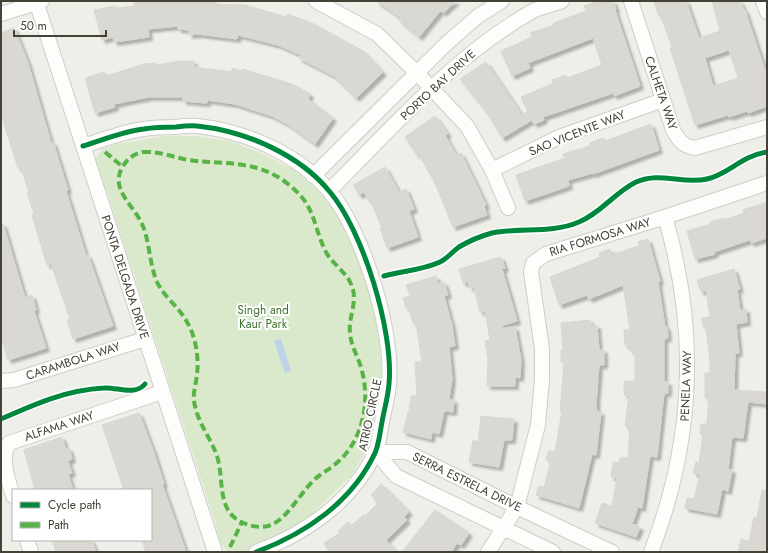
<svg xmlns="http://www.w3.org/2000/svg" width="768" height="553" font-family="Jost,sans-serif">
	<defs>
		<filter id="shadow"><feDropShadow dx="3.5" dy="3.5" stdDeviation="1" flood-color="#0004"/></filter>
	</defs>
	<rect width="100%" height="100%" fill="#efefea"/>
	<path fill="#dae9cc" d="M 165,136 L 194,136 L 229,141 L 258,152 L 295,170 L 305,178 L 326,199 L 337,213 L 365,275 L 379,332 L 382,379 L 373,438 L 352,475 L 309,517 L 282,534 L 252,547 L 246,552 L 231,552 L 225,549 L 216,537 L 217,528 L 106,189 L 98,174 L 95,164 L 96,158 L 103,149 L 113,145 Z"/>
	<path fill="#bdd3eb" d="M 281,339 L 291,371 L 285,373 L 274,341 Z"/>
	<path fill="#d9d8d3" stroke="#d8d6d0" fill-rule="evenodd" filter="url(#shadow)" d="M 134,1 L 216,1 L 216,4 L 245,5 L 286,17 L 288,14 L 314,24 L 363,51 L 383,72 L 356,98 L 334,76 L 299,58 L 301,55 L 278,45 L 238,35 L 237,39 L 198,34 L 189,35 L 189,30 L 178,29 L 178,26 L 148,29 L 149,37 L 114,42 L 113,37 L 102,40 L 94,10 L 115,6 L 116,8 L 134,6 Z
		M 376,1 L 456,1 L 443,13 L 441,10 L 419,37 L 398,19 L 400,17 Z
		M 598,1 L 613,1 L 616,9 L 615,10 L 640,86 L 614,96 L 613,93 L 543,117 L 544,120 L 534,124 L 532,120 L 502,138 L 488,114 L 460,79 L 486,62 L 522,115 L 528,112 L 521,97 L 554,83 L 552,80 L 566,75 L 567,78 L 602,65 L 593,38 L 528,63 L 530,68 L 512,76 L 501,51 L 532,37 L 530,33 L 554,25 L 554,23 L 586,11 L 584,6 Z
		M 654,1 L 686,1 L 699,38 L 720,31 L 712,1 L 740,1 L 744,10 L 745,10 L 767,76 L 767,106 L 748,113 L 747,111 L 729,117 L 728,115 L 695,125 L 670,48 L 672,47 L 660,14 L 658,15 ZM 729,50 L 738,78 L 713,86 L 705,58 Z
		M 14,28 L 28,63 L 51,143 L 53,142 L 68,190 L 66,191 L 86,256 L 88,255 L 113,326 L 73,339 L 67,320 L 70,319 L 51,264 L 47,265 L 32,215 L 34,214 L 27,193 L 29,193 L 21,167 L 18,168 L 1,114 L 1,33 Z
		M 181,61 L 194,61 L 194,67 L 232,72 L 232,68 L 241,71 L 242,69 L 292,84 L 310,94 L 308,99 L 333,118 L 315,144 L 289,125 L 272,116 L 235,104 L 207,100 L 207,103 L 183,101 L 183,97 L 149,97 L 114,104 L 115,107 L 95,113 L 85,78 L 104,72 L 106,76 L 144,64 L 156,63 L 156,65 Z
		M 435,116 L 448,134 L 445,135 L 456,155 L 461,153 L 486,205 L 484,206 L 487,215 L 453,227 L 435,183 L 419,154 L 417,155 L 405,137 Z
		M 651,124 L 659,150 L 593,174 L 593,173 L 568,180 L 569,186 L 525,201 L 516,175 L 565,158 L 563,154 L 590,146 L 590,143 L 604,138 L 605,141 Z
		M 385,167 L 399,192 L 406,189 L 414,209 L 409,211 L 418,237 L 387,248 L 380,228 L 382,228 L 370,200 L 369,201 L 364,192 L 359,195 L 353,185 Z
		M 767,202 L 767,238 L 751,243 L 750,240 L 714,252 L 715,254 L 695,259 L 687,231 L 711,224 L 710,222 L 723,218 L 724,220 L 744,213 L 743,210 Z
		M 1,224 L 3,224 L 25,298 L 32,295 L 36,310 L 34,311 L 46,348 L 8,360 L 1,337 Z
		M 648,239 L 660,281 L 658,282 L 665,327 L 667,327 L 668,338 L 664,339 L 664,382 L 668,382 L 668,393 L 664,393 L 657,457 L 650,456 L 642,508 L 638,507 L 632,524 L 640,527 L 636,537 L 595,523 L 602,503 L 612,506 L 617,478 L 611,477 L 613,462 L 619,463 L 620,458 L 628,458 L 630,427 L 625,426 L 629,395 L 624,395 L 624,381 L 635,381 L 635,351 L 630,351 L 630,345 L 625,345 L 624,330 L 630,330 L 623,285 L 589,299 L 587,295 L 559,305 L 550,277 L 600,257 L 599,253 L 610,249 L 611,255 L 639,246 L 638,242 Z
		M 501,257 L 505,268 L 502,269 L 517,321 L 501,326 L 501,328 L 515,327 L 521,360 L 520,378 L 515,377 L 515,386 L 487,386 L 488,359 L 485,341 L 490,340 L 485,311 L 480,312 L 474,287 L 470,288 L 468,282 L 463,283 L 459,269 Z
		M 734,269 L 740,289 L 737,290 L 740,310 L 746,309 L 747,322 L 736,324 L 739,353 L 735,353 L 734,390 L 767,392 L 767,404 L 748,402 L 743,438 L 732,437 L 728,469 L 732,470 L 728,491 L 722,489 L 717,514 L 685,508 L 687,498 L 694,499 L 700,474 L 693,473 L 696,462 L 699,463 L 703,434 L 700,434 L 701,424 L 707,424 L 709,398 L 705,398 L 705,373 L 710,373 L 710,360 L 706,328 L 704,329 L 702,318 L 710,317 L 706,290 L 701,292 L 697,280 Z
		M 436,276 L 438,284 L 444,282 L 448,295 L 444,296 L 452,325 L 455,346 L 449,347 L 452,379 L 449,399 L 454,400 L 453,412 L 444,411 L 439,434 L 432,432 L 431,439 L 403,432 L 408,412 L 409,412 L 411,396 L 417,396 L 415,362 L 422,362 L 416,322 L 413,323 L 409,307 L 406,308 L 403,298 L 410,296 L 406,285 Z
		M 590,320 L 591,326 L 597,325 L 599,350 L 604,350 L 604,365 L 599,365 L 596,405 L 597,412 L 601,412 L 596,455 L 592,454 L 579,508 L 536,495 L 539,486 L 544,487 L 551,461 L 546,460 L 549,451 L 555,452 L 562,411 L 560,411 L 564,362 L 561,362 L 561,350 L 563,350 L 561,323 Z
		M 139,413 L 153,450 L 164,484 L 162,484 L 186,552 L 146,552 L 142,540 L 151,540 L 151,490 L 124,490 L 102,425 Z
		M 481,416 L 514,419 L 512,440 L 504,440 L 499,467 L 469,462 L 473,440 L 478,442 Z
		M 62,437 L 66,449 L 69,448 L 72,459 L 68,461 L 72,473 L 68,474 L 73,490 L 35,490 L 24,450 Z
		M 381,484 L 409,512 L 404,517 L 407,520 L 386,540 L 397,552 L 329,552 L 324,543 L 340,533 L 338,531 L 348,522 L 351,526 L 363,515 L 365,516 L 378,503 L 371,495 Z
		M 762,490 L 767,491 L 767,552 L 738,552 L 741,539 L 749,541 L 754,517 L 757,518 Z
		M 435,510 L 469,533 L 461,545 L 457,543 L 451,552 L 402,552 Z
		M 52,540 L 91,540 L 96,552 L 56,552 Z"/>
	<g fill="none" stroke-linecap="round" stroke-linejoin="round">
		<g stroke="#cdcdc8" stroke-width="16">
			<path id="minor" d="M 36,1 L 215,552
				M 316,1 L 377,34 L 416,72 L 467,126 L 492,170 L 508,208
				M 631,1 L 673,130 C 679,141 683,146 695,148 L 767,127
				M 763,1 L 767,12
				M 1,14 L 42,1
				M 83,146 C 103,140 124,131 144,129 C 155,127 165,127 176,127 C 183,126 190,125 197,126 C 245,131 299,154 330,192 C 363,231 394,332 389,384 C 388,397 384,410 382,422 C 380,432 379,444 375,453 C 352,502 305,534 256,552
				M 492,170 L 559,137 L 663,100
				M 313,176 L 446,44 L 478,16 L 502,1
				M 329,191 C 391,129 454,56 531,12 C 540,7 552,5 562,1
				M 1,381 L 14,380 L 145,339
				M 376,452 L 407,452 L 517,507 L 612,552
				M 376,452 L 396,476 L 553,552
				M 13,496 C 8,480 0,457 9,443 L 162,392
				M 27,540 L 31,552
				M 488,552 L 517,507 L 538,425 L 542,379 L 542,349 L 531,272 L 533,263 L 546,254 L 665,217 L 767,183
				M 651,552 C 694,441 699,331 665,217"/>
		</g>
		<use href="#minor" stroke="#fdfdfc" stroke-width="14"/>
		<path stroke="#57b346" stroke-width="4" stroke-dasharray="8 4" stroke-linecap="butt" d="M 105,152 L 123,167
			M 143,152 C 158,151 173,157 188,160 C 224,165 257,159 288,184 C 315,205 312,221 324,248 C 330,263 345,270 351,284 C 359,301 348,316 350,333 C 351,347 359,358 362,371 C 370,402 363,438 340,460 C 334,466 327,470 320,475 C 302,488 290,517 271,525 C 263,528 254,527 246,524 C 215,513 225,481 217,456 C 210,436 196,421 194,400 C 193,392 196,384 197,375 C 199,358 196,337 187,322 C 179,307 164,297 157,282 C 149,263 150,242 142,224 C 133,204 109,189 123,166 C 128,158 134,154 143,152 Z
			M 230,547 L 242,522"/>
		<g stroke="#fff" stroke-width="8">
			<path id="cycleway" d="M 83,146 C 103,140 124,131 144,129 C 155,127 165,127 176,127 C 183,126 190,125 197,126 C 245,131 299,154 330,192 C 363,231 394,332 389,384 C 388,397 384,410 382,422 C 380,432 379,444 375,453 C 352,502 305,534 256,552
				M 384,276 C 402,271 423,270 440,262 C 447,259 452,252 459,247 C 469,241 481,236 492,233 C 521,227 551,234 579,222 C 601,213 614,193 636,182 C 660,171 683,185 707,179 C 729,174 741,156 767,152
				M 1,419 C 35,404 66,390 104,388 C 117,387 135,396 145,384"/>
		</g>
		<use href="#cycleway" stroke="#00873e" stroke-width="5"/>
	</g>
	<g text-anchor="middle" stroke-width="4" stroke-linejoin="round" paint-order="stroke">
		<g font-size="12" fill="#454137" stroke="#fff">
			<text transform="translate(438 85) rotate(-43)" y="4">PORTO BAY DRIVE</text>
			<text transform="translate(661 93) rotate(71)" y="4">CALHETA WAY</text>
			<text transform="translate(577 133) rotate(-22)" y="4">SAO VICENTE WAY</text>
			<text transform="translate(600 237) rotate(-17)" y="4">RIA FORMOSA WAY</text>
			<text transform="translate(125 277) rotate(72)" y="4">PONTA DELGADA DRIVE</text>
			<text transform="translate(73 361) rotate(-18)" y="4">CARAMBOLA WAY</text>
			<text transform="translate(686 386) rotate(-88)" y="4">PENELA WAY</text>
			<text transform="translate(370 415) rotate(-78)" y="4">ATRIO CIRCLE</text>
			<text transform="translate(59 426) rotate(-18)" y="4">ALFAMA WAY</text>
			<text transform="translate(467 482) rotate(26)" y="4">SERRA ESTRELA DRIVE</text>
		</g>
		<g font-size="12" fill="#3f732e" stroke="#fff">
			<text x="263" y="314">Singh and<tspan x="263" dy="14">Kaur Park</tspan></text>
		</g>
	</g>
	<rect width="768" height="553" fill="none" stroke="#454137" stroke-width="4"/>
	<rect x="12" y="489" width="140" height="52" fill="#ffffff" stroke="#b5b3af"/>
	<rect x="20" y="502" width="20" height="6" fill="#00873e" stroke="#b5b3af"/>
	<text x="48" y="509" font-size="12" fill="#454137">Cycle path</text>
	<rect x="20" y="522" width="20" height="6" fill="#57b346" stroke="#b5b3af"/>
	<text x="48" y="529" font-size="12" fill="#454137">Path</text>
	<path d="M14 30v6h92v-6" fill="none" stroke="#454137" stroke-width="2"/>
	<text x="20" y="30" font-size="12" fill="#454137" stroke="#ffffff" stroke-width="3" paint-order="stroke">50 m</text>
</svg>
